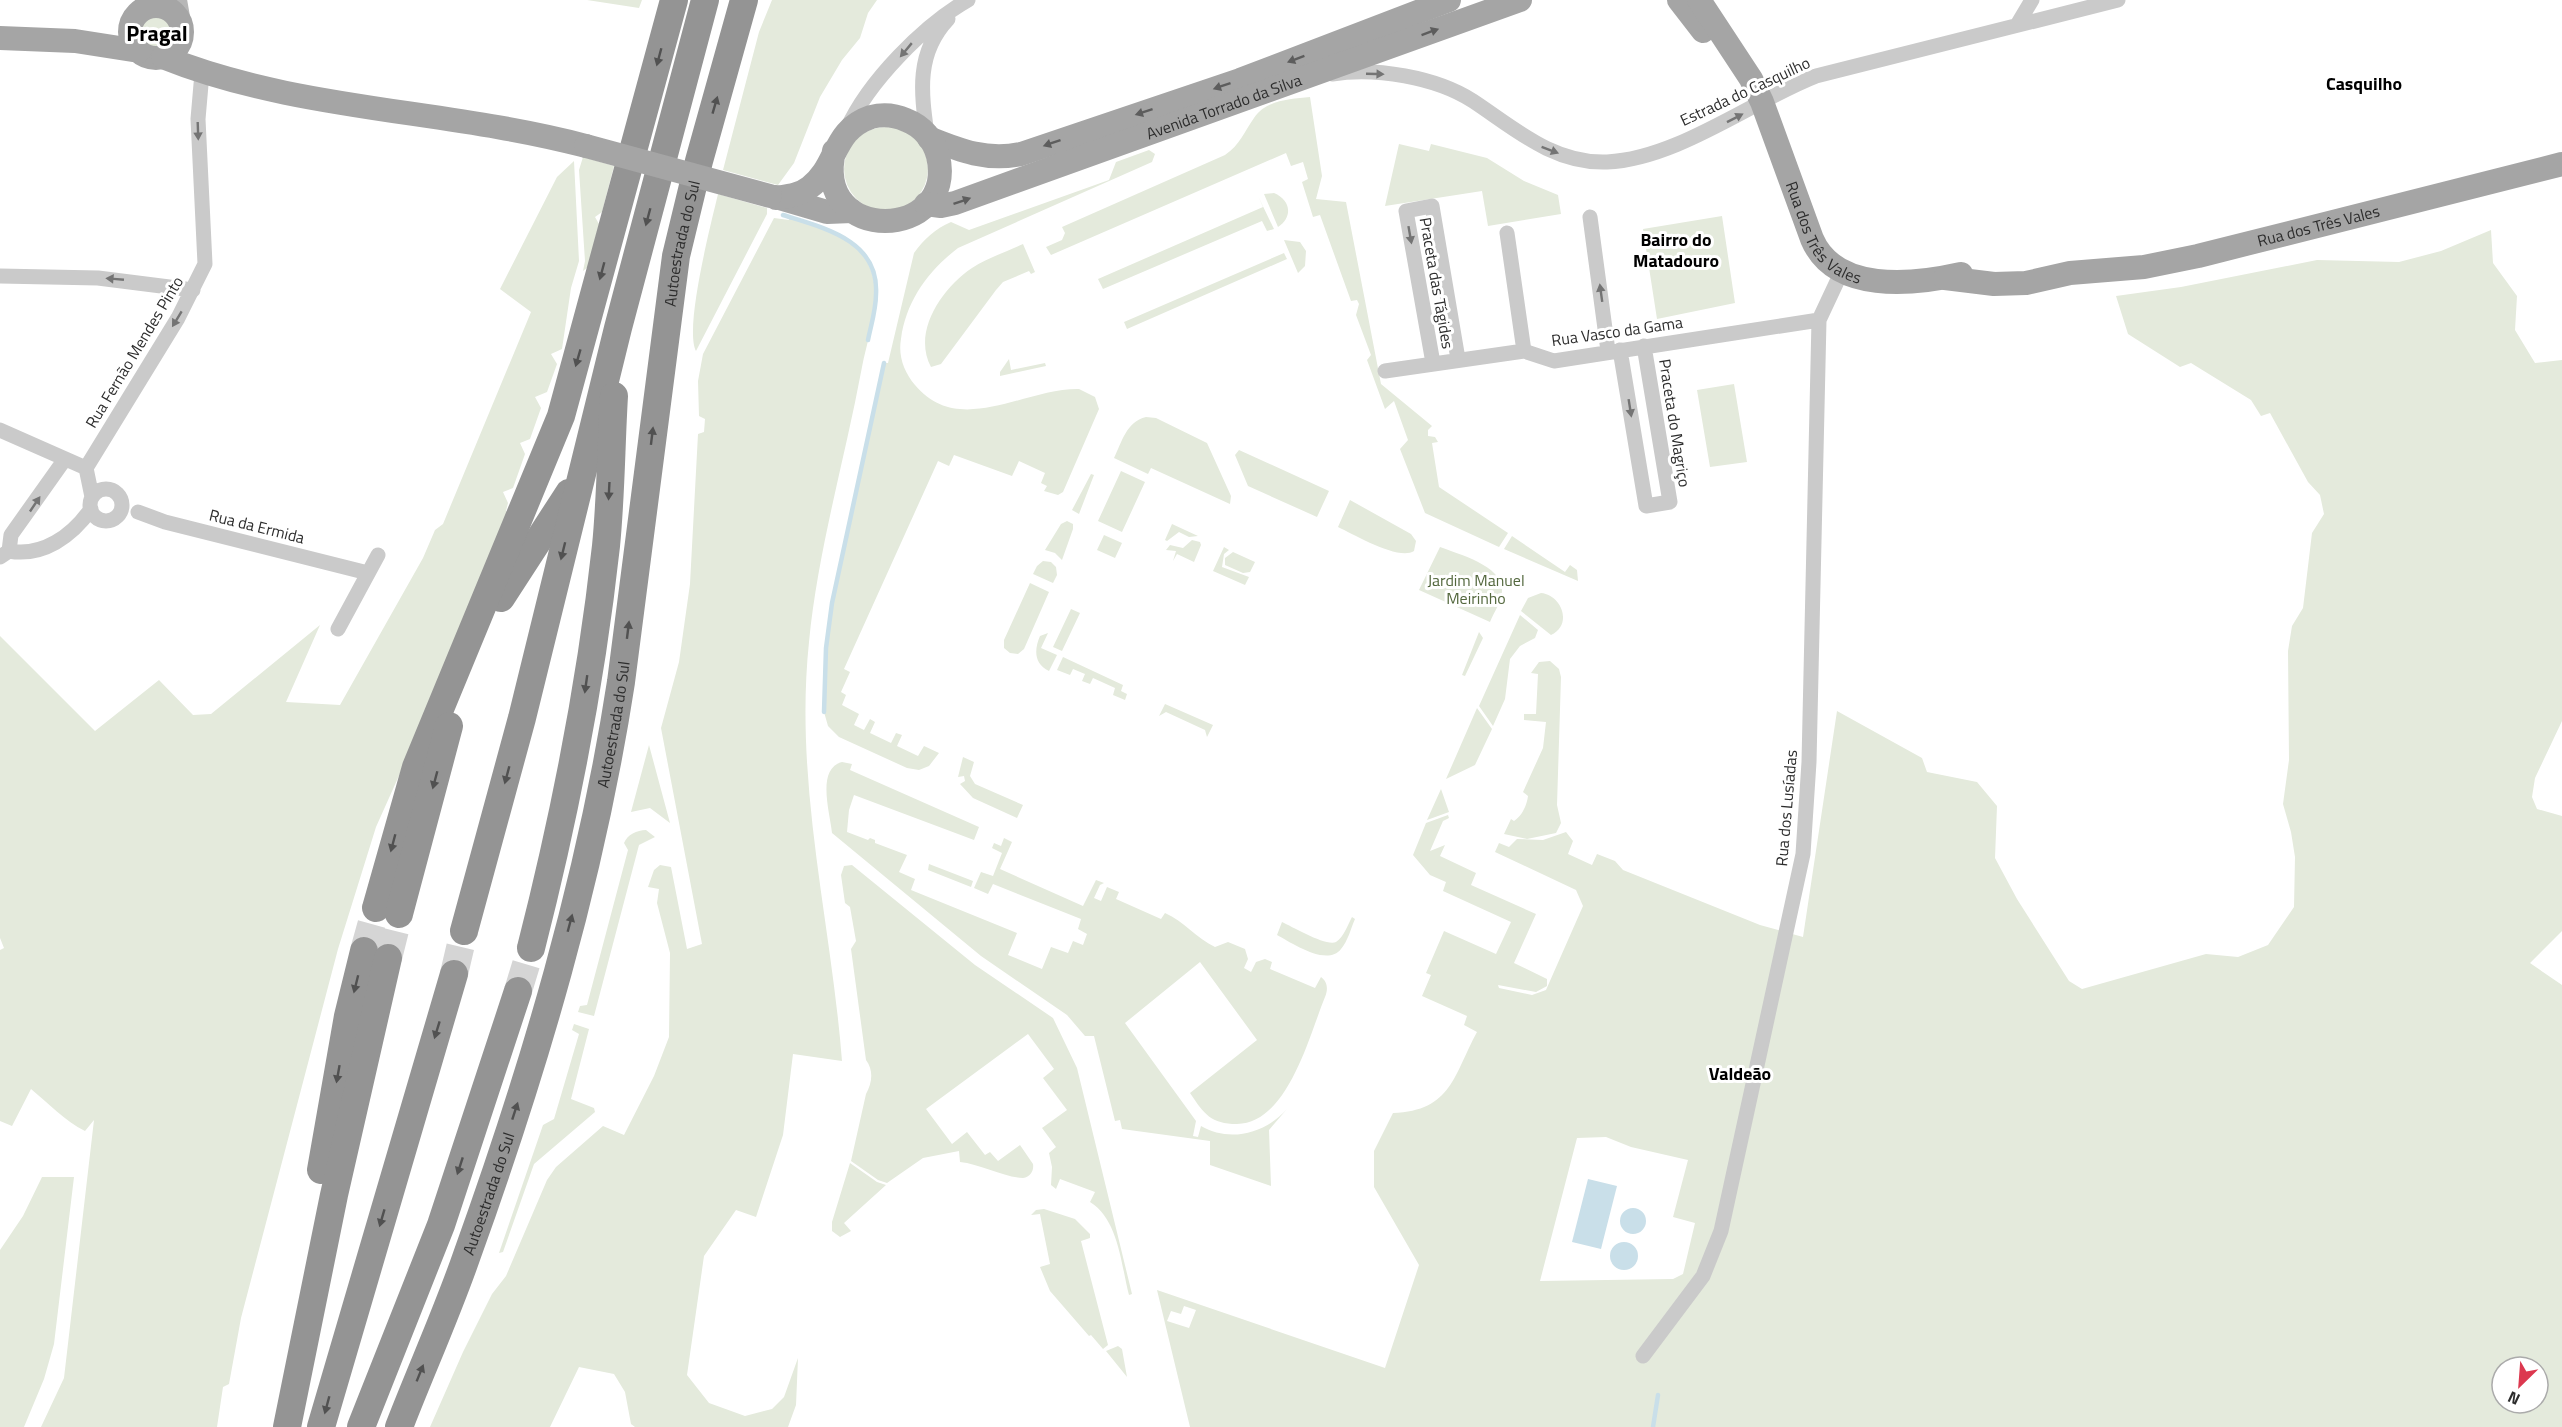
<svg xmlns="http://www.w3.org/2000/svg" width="2562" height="1427" font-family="'Titillium Web',sans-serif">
	<rect width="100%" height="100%" fill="#fff"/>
	<path fill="#e4eadc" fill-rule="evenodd" d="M 587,0 L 642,0 L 639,8 Z
		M 772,0 L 877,0 L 868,13 L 860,38 L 842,60 L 820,97 L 794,163 L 778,185 L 723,170 L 759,32 Z
		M141 32a15 15 0 1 1 30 0a15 15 0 1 1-30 0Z
		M 1310,97 L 1322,176 L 1316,199 L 1346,202 L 1381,384 L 1432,426 L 1428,430 L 1428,436 L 1435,437 L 1438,442 L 1432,443 L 1439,487 L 1508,533 L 1499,547 L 1425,513 L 1400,449 L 1408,440 L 1394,401 L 1385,409 L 1367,360 L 1371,355 L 1356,315 L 1359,304 L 1357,300 L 1351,301 L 1320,215 L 1313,217 L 1302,182 L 1308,179 L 1303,162 L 1291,166 L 1286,153 L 1051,255 L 1046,247 L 1062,240 L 1065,233 L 1062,227 L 1225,155 C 1240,145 1244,132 1254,118 C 1266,100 1290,99 1310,97 Z
		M844 169a42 42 0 1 1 84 0a42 42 0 1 1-84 0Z
		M 1399,144 L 1429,151 L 1431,144 L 1487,158 L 1524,181 L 1558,195 L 1561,214 L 1488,226 L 1482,191 L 1385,206 Z
		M 1149,150 L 1155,154 L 1152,162 L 958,248 C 928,271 906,301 901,339 C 898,356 904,372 915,385 C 959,438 1024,388 1079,389 L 1095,397 L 1099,409 L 1063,492 L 1058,495 L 1044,491 L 1047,486 L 1041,483 L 1045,473 L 1019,461 L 1012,476 L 954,455 L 949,466 L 938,461 L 844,669 L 850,672 L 841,692 L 846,695 L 842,705 L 859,714 L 854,725 L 864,730 L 870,719 L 875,722 L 870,733 L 891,743 L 896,733 L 902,735 L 897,746 L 918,756 L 924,746 L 939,753 L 929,766 L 919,770 L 907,768 L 839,737 L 828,726 L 824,712 L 826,648 L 833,603 L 885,363 L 888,363 L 914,253 C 924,239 935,229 951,222 L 969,230 L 1109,180 L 1116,162 Z
		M 583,157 L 614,166 L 602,212 L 595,217 L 599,224 L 588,267 L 583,271 L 585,261 L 579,170 Z
		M 574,161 L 579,261 L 571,288 L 562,349 L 551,354 L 557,364 L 547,392 L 535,397 L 541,408 L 530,439 L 520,443 L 525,454 L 513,488 L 503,492 L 508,503 L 506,511 L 509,513 L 488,577 L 376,827 L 338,949 L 241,1318 L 229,1384 L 223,1387 L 217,1427 L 41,1427 L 64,1378 L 94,1120 L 85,1131 C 65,1121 48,1103 31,1089 L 12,1126 L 0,1121 L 0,950 L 4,948 L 0,938 L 0,636 L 95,731 L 159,680 L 193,715 L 211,714 L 320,625 L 286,702 L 340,705 L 423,558 L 435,530 L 443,524 L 531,312 L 500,289 L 557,177 Z
		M 1274,193 C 1291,200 1293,217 1278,227 L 1264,194 Z
		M 718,194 L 767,208 L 767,214 L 696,351 C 684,328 711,224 718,194 Z
		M 1258,196 L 1274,229 L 1267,231 L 1262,221 L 1103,289 L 1098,279 L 1263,207 Z
		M 1722,216 L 1735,303 L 1657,319 L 1643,229 Z
		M 774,218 L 789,220 L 790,218 C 825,229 867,239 874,282 C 879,309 867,341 862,367 C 845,459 818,549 809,642 C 794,785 831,920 842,1061 L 793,1054 L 783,1135 L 756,1217 L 736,1210 L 704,1256 L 687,1375 L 709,1403 L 745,1416 L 772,1409 L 784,1397 L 798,1358 L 796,1405 L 788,1427 L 635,1427 L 631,1424 L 625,1392 L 614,1374 L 579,1367 L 550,1427 L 430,1427 L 463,1352 L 492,1294 L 506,1276 L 547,1180 L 556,1167 L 603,1126 L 624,1135 L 654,1076 L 669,1037 L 670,953 L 657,903 L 659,889 L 648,887 L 654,870 L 660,865 L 671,867 L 687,949 L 702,944 L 661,728 L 679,662 L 690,584 L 698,434 L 704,432 L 705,419 L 699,416 L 698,381 L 703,354 Z
		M 2491,230 L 2493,263 L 2517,296 L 2515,330 L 2535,363 L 2562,360 L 2562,721 L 2535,778 L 2532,797 L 2537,809 L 2562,816 L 2562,931 L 2530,963 L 2562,985 L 2562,1427 L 1190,1427 L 1157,1290 L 1385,1368 L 1419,1265 L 1374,1187 L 1374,1151 L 1393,1113 C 1452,1111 1454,1074 1477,1032 L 1464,1025 L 1467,1016 L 1422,996 L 1431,975 L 1426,973 L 1444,931 L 1496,954 L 1511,922 L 1443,891 L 1446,882 L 1430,875 L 1413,855 L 1426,823 L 1448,815 L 1449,818 L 1443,821 L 1430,851 L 1445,845 L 1440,856 L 1476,873 L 1471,885 L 1536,914 L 1514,963 L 1547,979 L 1547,986 L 1536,992 L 1498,985 L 1499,988 L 1532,995 L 1546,990 L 1583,906 L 1576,890 L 1495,852 L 1499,843 L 1509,847 L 1517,839 L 1543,840 L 1566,832 L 1573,841 L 1568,854 L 1592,865 L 1597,854 L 1615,861 L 1623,870 L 1760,925 L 1803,937 L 1837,711 L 1922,758 L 1927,772 L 1977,782 L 1997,806 L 1995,858 L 2017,899 L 2069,981 L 2082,989 L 2206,954 L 2238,957 L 2268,945 L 2294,907 L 2295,857 L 2291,832 L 2283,804 L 2289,760 L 2288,651 L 2292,626 L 2303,608 L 2312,533 L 2324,514 L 2320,495 L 2308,482 L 2270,413 L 2261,416 L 2251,400 L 2191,363 L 2180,367 L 2128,334 L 2116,296 L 2181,287 L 2317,260 L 2399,262 L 2441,251 ZM 1606,1137 L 1631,1147 L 1688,1160 L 1673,1217 L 1695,1223 L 1683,1274 L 1673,1279 L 1540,1281 L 1577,1138 ZM 1184,1306 L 1196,1310 L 1189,1328 L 1167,1321 L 1171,1311 L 1181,1314 ZM 2502,1367 L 2538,1367 L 2538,1403 L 2502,1403 Z
		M 1284,240 L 1300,242 L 1306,251 L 1305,266 L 1298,273 Z
		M 1023,244 L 1035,272 L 1031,274 L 1029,271 L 1003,282 L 996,290 L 941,364 L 931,367 C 912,332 942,288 972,268 C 987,258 1006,252 1023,244 Z
		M 1284,253 L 1287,259 L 1127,329 L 1124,322 Z
		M 1009,359 L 1011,370 L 1045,363 L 1046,366 L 1000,376 L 1000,372 Z
		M 1734,384 L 1747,462 L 1710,467 L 1697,390 Z
		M 1146,417 L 1156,418 L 1207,443 L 1231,496 L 1230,504 L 1151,468 L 1148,474 L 1114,458 C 1122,442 1126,422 1146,417 Z
		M 1239,450 L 1329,491 L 1317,517 L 1248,486 L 1235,455 Z
		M 1121,471 L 1145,482 L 1122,532 L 1098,521 Z
		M 1091,474 L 1094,475 L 1079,514 L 1072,510 Z
		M 1350,500 L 1411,534 L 1416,541 L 1414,551 C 1399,561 1355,535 1338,527 Z
		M 1067,521 L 1073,524 L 1073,529 L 1062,560 L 1055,553 L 1045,550 L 1061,524 Z
		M 1172,524 L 1198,536 L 1189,537 L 1179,532 L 1167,541 L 1165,540 Z
		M 1104,535 L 1122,543 L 1115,558 L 1097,550 Z
		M 1512,536 L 1565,572 L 1570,565 L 1577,570 L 1578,581 L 1504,549 Z
		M 1192,540 L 1200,542 L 1201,545 L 1194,562 L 1177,554 L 1173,561 L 1176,551 L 1166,550 L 1170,545 L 1183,548 Z
		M 1224,547 L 1229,550 L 1224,554 L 1222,567 L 1249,577 L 1245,585 L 1213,571 Z
		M 1440,547 C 1458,554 1504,566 1502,591 C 1502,601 1494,612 1490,622 L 1419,590 Z
		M 1233,552 L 1255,562 L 1250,572 L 1243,573 L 1225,565 L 1225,558 Z
		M 1043,561 L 1051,562 L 1056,567 L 1057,575 L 1053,583 L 1033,574 L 1037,566 Z
		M 1030,583 L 1049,592 L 1024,649 L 1018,654 L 1010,653 L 1004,648 L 1004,640 Z
		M 1541,593 C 1562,595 1573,625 1551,635 L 1521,611 L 1528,598 Z
		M 1071,609 L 1080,613 L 1062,651 L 1053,647 Z
		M 1520,615 L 1538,630 L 1535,638 L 1520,646 L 1510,659 L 1505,699 L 1493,726 L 1479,706 Z
		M 1479,632 L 1483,638 L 1465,676 L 1462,675 Z
		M 1048,633 L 1041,648 L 1057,655 L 1049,671 C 1034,664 1034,650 1040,636 Z
		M 1063,657 L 1123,685 L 1121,691 L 1127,694 L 1125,700 L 1113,695 L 1115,688 L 1093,678 L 1090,684 L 1082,681 L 1085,674 L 1073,669 L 1070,675 L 1057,670 Z
		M 1550,661 L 1559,669 L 1561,677 L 1557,805 L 1561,823 L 1556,833 L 1527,839 L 1504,834 L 1511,819 L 1514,821 C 1522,816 1527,805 1528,796 L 1523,792 L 1543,748 L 1546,722 L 1524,720 L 1524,714 L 1536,714 L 1538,674 L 1531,673 L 1539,662 Z
		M 1165,704 L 1213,725 L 1207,737 L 1205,730 L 1166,712 L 1159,716 Z
		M 1477,708 L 1492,729 L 1475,765 L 1446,779 Z
		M 649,745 L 670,823 L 650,808 L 631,812 Z
		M 963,757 L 974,762 L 970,776 L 975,784 L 1023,805 L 1017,818 L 973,798 L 960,784 L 965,781 L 964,776 L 958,777 Z
		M 842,762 L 852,764 L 850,770 L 979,827 L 974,840 L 854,795 L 849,810 L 847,832 L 868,840 L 870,838 L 875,840 L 875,843 L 907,855 L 899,872 L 915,879 L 911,890 L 1017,933 L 1008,955 L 1042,969 L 1051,947 L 1068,953 L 1073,941 L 1083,945 L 1087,934 L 1078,929 L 1081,919 L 1076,917 L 993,884 L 988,894 L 974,888 L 981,872 L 993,876 L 1002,853 L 992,848 L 994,843 L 1001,846 L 1004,838 L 1012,842 L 1000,869 L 1083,906 L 1096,880 L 1104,883 L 1100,885 L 1094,898 L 1101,901 L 1107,887 L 1119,892 L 1116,899 L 1161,919 L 1165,913 C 1184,921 1196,938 1215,947 L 1228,942 L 1245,949 L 1248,959 L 1244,968 L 1251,972 L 1256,962 L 1265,959 L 1272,962 L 1270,969 L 1315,988 L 1321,977 C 1328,982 1328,990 1325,997 C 1309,1036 1288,1123 1237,1124 C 1211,1124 1204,1114 1190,1093 L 1257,1040 L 1200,962 L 1125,1023 L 1196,1121 L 1193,1136 L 1198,1137 L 1201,1126 C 1230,1143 1266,1133 1287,1109 L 1269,1130 L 1271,1186 L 1210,1165 L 1210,1141 L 1122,1129 L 1120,1120 L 1115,1121 L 1094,1036 L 1085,1036 L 1067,1015 L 981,956 L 832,833 C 830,812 816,769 842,762 Z
		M 1441,789 L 1449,812 L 1427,820 Z
		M 646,830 L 655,837 L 639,845 L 594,1016 L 578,1012 L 580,1006 L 587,1005 L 628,850 L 624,843 C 627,835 637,830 646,830 Z
		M 929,864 L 973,881 L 971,887 L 928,870 Z
		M 852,865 L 975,965 L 1053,1018 L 1077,1068 L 1132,1294 L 1129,1295 C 1121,1265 1119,1220 1090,1202 L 1095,1192 L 1060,1179 L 1056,1189 L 1051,1185 L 1052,1167 L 1049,1153 L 1056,1147 L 1042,1128 L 1067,1110 L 1043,1078 L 1054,1069 L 1028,1034 L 926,1109 L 952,1144 L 967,1132 L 985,1155 L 990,1152 L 998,1161 L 1020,1145 L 1033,1164 C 1034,1170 1031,1177 1023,1178 C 1007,1178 980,1164 960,1162 L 959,1151 L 923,1158 L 887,1183 L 878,1180 L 851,1161 L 866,1094 C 872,1083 874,1071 866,1060 L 851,949 L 856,941 L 850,907 L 845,903 L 841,875 L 844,866 Z
		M 1352,917 L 1355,919 C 1351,928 1348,941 1341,949 C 1327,967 1292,943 1277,935 L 1282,922 C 1293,927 1327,947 1336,942 C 1344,937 1348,924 1352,917 Z
		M 574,1024 L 589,1029 L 571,1099 L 594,1108 L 595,1112 L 534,1164 L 503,1252 L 499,1253 L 543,1125 L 554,1119 L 579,1034 L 572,1030 Z
		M 850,1163 L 877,1182 L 886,1185 L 844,1223 L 851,1231 L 840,1237 L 832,1231 L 832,1222 Z
		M 42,1177 L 74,1177 L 54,1344 L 44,1379 L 24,1427 L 0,1427 L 0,1250 L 23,1216 Z
		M 1044,1209 L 1075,1219 L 1090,1234 L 1090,1238 L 1081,1241 L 1108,1345 L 1103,1349 L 1091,1335 L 1089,1336 L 1050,1291 L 1040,1267 L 1050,1264 L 1040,1214 L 1031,1215 L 1036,1210 Z
		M 1118,1346 L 1122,1349 L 1127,1377 L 1106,1351 Z"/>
	<path fill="#c9dfe9" d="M 1588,1179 L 1617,1186 L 1601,1249 L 1572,1242 Z
		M1620 1221a13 13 0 1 1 26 0a13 13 0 1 1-26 0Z
		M1610 1256a14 14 0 1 1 28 0a14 14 0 1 1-28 0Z"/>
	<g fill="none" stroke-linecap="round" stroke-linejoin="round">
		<path stroke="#c9dfe9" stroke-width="4.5" d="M 783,215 C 824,228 879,240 876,294 C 876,310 871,325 868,340
			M 824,712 L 826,648 L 832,603 L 884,363
			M 1653,1427 L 1658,1395"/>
		<path stroke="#d5d5d5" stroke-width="28" stroke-dasharray="28 14" stroke-linecap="butt" d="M 364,951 L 376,908
			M 388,958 L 399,914
			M 454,974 L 464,931
			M 518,991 L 531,948"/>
		<path stroke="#cacaca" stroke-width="15" d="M 2017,25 L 2032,0
			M 1332,74 C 1375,67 1436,77 1473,101 C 1514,128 1553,164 1607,162 C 1677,159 1752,101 1816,76 L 2118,0
			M 847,129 C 868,82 924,25 968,0
			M 927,134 C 921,92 916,53 948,19
			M 1590,217 L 1608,351
			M 1507,233 L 1524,351
			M 0,276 L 98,278 L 193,290
			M 1620,350 L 1646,506 L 1670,502 L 1644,346
			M 1433,363 L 1406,211 L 1432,206 L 1458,359
			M 1385,371 L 1524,351 L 1554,361 L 1819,320
			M 0,430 L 86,468 L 92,497
			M 86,468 L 178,318 L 205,264 L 198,119 L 202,73
			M90 505a16 16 0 1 1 32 0a16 16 0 1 1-32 0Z
			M 138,512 L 165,522 L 368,573
			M 9,551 L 11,535 L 65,459
			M 0,557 L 9,551 C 43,557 72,536 91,509
			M 338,629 L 378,555
			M 1643,1356 L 1703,1276 L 1721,1231 L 1803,854 L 1809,762 L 1819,320 L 1841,273"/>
		<path stroke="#b7b7b7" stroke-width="22" d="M 176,0 L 180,23
			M 144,9 L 147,0"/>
		<g stroke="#a5a5a5" stroke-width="24">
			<path d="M 1679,0 L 1703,31"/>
			<path id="s1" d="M 1699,0 L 1751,79 L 1762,102 L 1812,239 C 1835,293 1912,285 1961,274"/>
			<circle cx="156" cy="32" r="26"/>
			<path d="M 0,38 L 75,41 L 139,51"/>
			<path d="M 163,57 C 297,111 446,109 586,146"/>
			<path d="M 929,138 C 961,151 987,161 1021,154 L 1240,80 L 1449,0"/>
			<path d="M 776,197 L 827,212 L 852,211"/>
			<path d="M 776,198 C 788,196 800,195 810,187 C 838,166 832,130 871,117 C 882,114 895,115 906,120 C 922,126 934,140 938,156 C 958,241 812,246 834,151"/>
			<path id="s2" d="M 926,204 L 941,206 L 955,203 L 1520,0"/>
			<path id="s3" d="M 1945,278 L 1994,284 L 2026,283 L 2070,273 L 2144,267 L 2198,256 L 2562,164"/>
		</g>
		<g stroke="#949494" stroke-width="28">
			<path d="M 501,598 L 569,493"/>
			<path d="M 376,908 L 416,767 L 561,416 L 674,0"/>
			<path d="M 399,914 L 449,726"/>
			<path d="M 464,931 L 522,718 L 618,328 L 705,0"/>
			<path d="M 531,948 C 565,815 591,683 606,546 C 611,496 611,446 614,396"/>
			<path d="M 321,1170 L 348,1016 L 364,951"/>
			<path d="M 287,1427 L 334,1195 L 388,958"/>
			<path d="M 321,1427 L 454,974"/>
			<path d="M 361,1427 L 441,1225 L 518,991"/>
			<path id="s4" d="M 399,1427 C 421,1370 447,1313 467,1255 C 534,1069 591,877 621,682 L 676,256 L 699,161 L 744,0"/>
		</g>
		<path stroke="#a5a5a5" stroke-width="24" d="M 586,146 L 770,196"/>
	</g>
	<defs><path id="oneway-solid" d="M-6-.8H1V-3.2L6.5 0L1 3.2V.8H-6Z" transform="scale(1.5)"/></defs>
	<g fill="#5d5d5d">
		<use href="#oneway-solid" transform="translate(1430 32) rotate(-20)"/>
		<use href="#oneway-solid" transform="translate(1296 59) rotate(159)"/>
		<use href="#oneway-solid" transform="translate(1222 86) rotate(161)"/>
		<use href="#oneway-solid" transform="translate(1144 112) rotate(162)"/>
		<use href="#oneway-solid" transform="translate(1052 143) rotate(161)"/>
		<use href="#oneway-solid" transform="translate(962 201) rotate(-19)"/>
	</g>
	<g fill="#747474">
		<use href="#oneway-solid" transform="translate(906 50) rotate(130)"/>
		<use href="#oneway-solid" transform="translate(1375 74) rotate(2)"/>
		<use href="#oneway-solid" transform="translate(1735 118) rotate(-27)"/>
		<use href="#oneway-solid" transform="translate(198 131) rotate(88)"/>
		<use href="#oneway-solid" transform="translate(1550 150) rotate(21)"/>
		<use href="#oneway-solid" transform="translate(1410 235) rotate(80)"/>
		<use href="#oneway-solid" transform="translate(115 279) rotate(-175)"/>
		<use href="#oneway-solid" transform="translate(1601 293) rotate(-98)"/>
		<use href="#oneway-solid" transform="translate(177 319) rotate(121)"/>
		<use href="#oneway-solid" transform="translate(1630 408) rotate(81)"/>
		<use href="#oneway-solid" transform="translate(35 504) rotate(-56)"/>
	</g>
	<g fill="#515151">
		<use href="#oneway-solid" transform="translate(659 57) rotate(105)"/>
		<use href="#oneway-solid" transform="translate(715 105) rotate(-74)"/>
		<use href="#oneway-solid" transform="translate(648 217) rotate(105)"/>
		<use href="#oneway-solid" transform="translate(602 271) rotate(105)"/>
		<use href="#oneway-solid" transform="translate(578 358) rotate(106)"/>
		<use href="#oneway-solid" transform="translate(652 436) rotate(-83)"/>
		<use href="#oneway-solid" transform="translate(609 491) rotate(93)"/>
		<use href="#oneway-solid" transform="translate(563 551) rotate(104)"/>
		<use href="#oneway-solid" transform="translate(628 630) rotate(-83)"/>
		<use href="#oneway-solid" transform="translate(586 684) rotate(98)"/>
		<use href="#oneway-solid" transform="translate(507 775) rotate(105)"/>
		<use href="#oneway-solid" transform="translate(435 780) rotate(105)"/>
		<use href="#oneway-solid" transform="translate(393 843) rotate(105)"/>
		<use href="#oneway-solid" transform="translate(570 923) rotate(-75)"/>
		<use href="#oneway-solid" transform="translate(356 984) rotate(104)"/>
		<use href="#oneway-solid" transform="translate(437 1030) rotate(107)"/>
		<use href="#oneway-solid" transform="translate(338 1074) rotate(100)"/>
		<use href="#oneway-solid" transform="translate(515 1111) rotate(-72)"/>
		<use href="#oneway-solid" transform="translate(460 1166) rotate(108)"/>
		<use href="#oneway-solid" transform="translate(382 1218) rotate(106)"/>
		<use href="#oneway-solid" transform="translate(420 1373) rotate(-68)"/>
		<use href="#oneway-solid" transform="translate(327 1405) rotate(105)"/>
	</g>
	<g text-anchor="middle" stroke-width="6" stroke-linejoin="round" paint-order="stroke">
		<g font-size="16" fill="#2d2d2d" stroke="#fff">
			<text transform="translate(1745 91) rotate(-25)" y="6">Estrada do Casquilho</text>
			<text dy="6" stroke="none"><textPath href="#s2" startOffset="315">Avenida Torrado da Silva</textPath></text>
			<text dy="6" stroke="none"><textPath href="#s3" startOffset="380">Rua dos Três Vales</textPath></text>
			<text dy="6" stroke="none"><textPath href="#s1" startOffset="268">Rua dos Três Vales</textPath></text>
			<text dy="6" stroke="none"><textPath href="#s4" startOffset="1222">Autoestrada do Sul</textPath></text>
			<text transform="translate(1437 283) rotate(80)" y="6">Praceta das Tágides</text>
			<text transform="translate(1617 331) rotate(-8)" y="6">Rua Vasco da Gama</text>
			<text transform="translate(134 352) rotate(-59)" y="6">Rua Fernão Mendes Pinto</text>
			<text transform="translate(1675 423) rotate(81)" y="6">Praceta do Magriço</text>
			<text transform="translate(257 526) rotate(14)" y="6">Rua da Ermida</text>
			<text dy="6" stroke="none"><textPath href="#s4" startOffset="736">Autoestrada do Sul</textPath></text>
			<text transform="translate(1786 808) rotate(-85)" y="6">Rua dos Lusíadas</text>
			<text dy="6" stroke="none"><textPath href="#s4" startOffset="250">Autoestrada do Sul</textPath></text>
		</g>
		<g font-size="16" fill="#53673d" stroke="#fff">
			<text x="1476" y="586">Jardim Manuel<tspan x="1476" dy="18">Meirinho</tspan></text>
		</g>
		<g font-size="18" font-weight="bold" fill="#000" stroke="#fff">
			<text x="2364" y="90">Casquilho</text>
			<text x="1676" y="246">Bairro do<tspan x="1676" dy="21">Matadouro</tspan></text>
			<text x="1740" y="1080">Valdeão</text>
		</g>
		<g font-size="22" font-weight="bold" fill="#000" stroke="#fff">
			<text x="157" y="41">Pragal</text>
		</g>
	</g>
	<g transform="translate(2520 1385) rotate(205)"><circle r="28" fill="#ffffff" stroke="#ababab" stroke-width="1.5"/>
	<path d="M0-4.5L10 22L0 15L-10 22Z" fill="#dc384f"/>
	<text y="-9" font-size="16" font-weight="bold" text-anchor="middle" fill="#2d2d2d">N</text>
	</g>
</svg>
